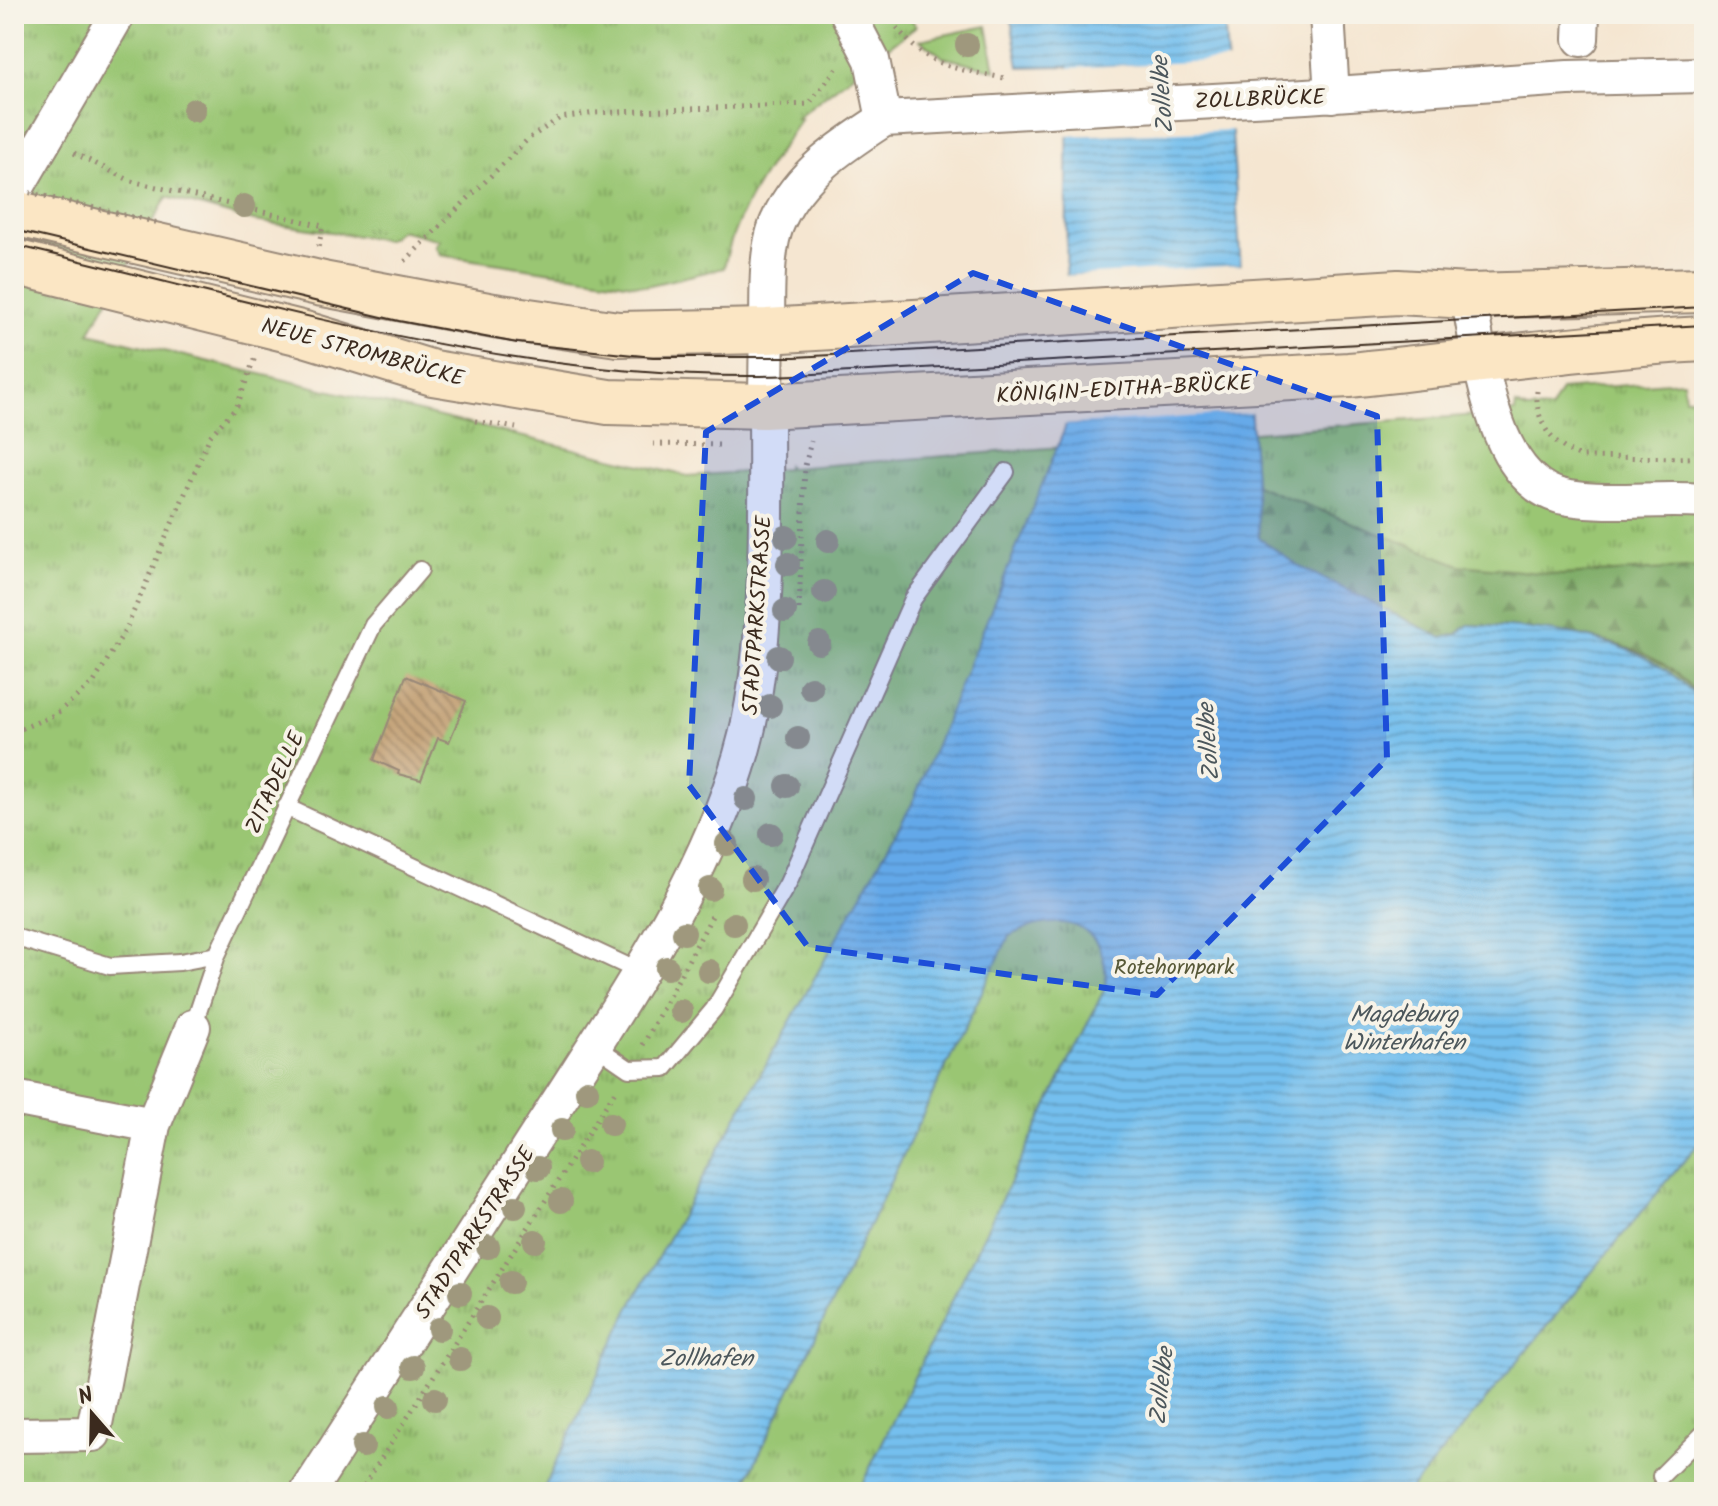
<svg xmlns="http://www.w3.org/2000/svg" width="1718" height="1506" font-family="Kalam,sans-serif">
	<defs>
		<pattern id="grass-tufts" width="24" height="20" patternUnits="userSpaceOnUse" patternTransform="scale(2)"><rect width="24" height="20" fill="#9ac673"/><path d="M3 7l-1-3M5 7V3M7 7l1-3M15 17l-1-3M17 17v-4M19 17l1-3" fill="none" stroke="#7fa15e"/></pattern>
		<pattern id="forest-firs" width="22" height="20" patternUnits="userSpaceOnUse" patternTransform="scale(2)"><rect width="22" height="20" fill="#7bab65"/><path d="M5 1l3.5 6h-7zM16 11l3.5 6h-7z" fill="#668b53"/></pattern>
		<pattern id="water-rules" width="6" height="5" patternUnits="userSpaceOnUse" patternTransform="scale(2)"><rect width="6" height="5" fill="#75bfee"/><path d="M0 2.5h6" fill="none" stroke="#619bc0"/></pattern>
		<pattern id="building-back-hatch" width="6" height="6" patternUnits="userSpaceOnUse" patternTransform="scale(2)"><rect width="6" height="6" fill="#c6a67d"/><path d="M-1 5l2 2M0 0l6 6M5-1l2 2" fill="none" stroke="#a28766"/></pattern>
	</defs>
	<rect width="100%" height="100%" fill="#f7f3e8"/>
	<filter id="ink" filterUnits="userSpaceOnUse"><feTurbulence type="fractalNoise" baseFrequency=".0125" numOctaves="2"/><feDisplacementMap in="SourceGraphic" scale="16" xChannelSelector="R" yChannelSelector="G"/><feConvolveMatrix kernelMatrix="1 2 1 2 8 2 1 2 1" color-interpolation-filters="sRGB"/></filter>
	<filter id="wash" filterUnits="userSpaceOnUse"><feTurbulence type="fractalNoise" baseFrequency=".006" numOctaves="4" result="noise"/><feDisplacementMap in="SourceGraphic" scale="32" xChannelSelector="R" yChannelSelector="G"/><feGaussianBlur stdDeviation="1.8" result="paint"/><feColorMatrix in="noise" values="0 0 0 0 0 0 0 0 0 0 0 0 0 0 0 0 0 1.4 0 .05"/><feComposite in="paint" operator="in"/></filter>
	<g filter="url(#wash)">
		<rect width="100%" height="100%" fill="#f5e6d1"/>
		<path fill="url(#grass-tufts)" stroke="#6a7848" stroke-width="2" d="M 14,14 L 908,14 L 916,26 L 796,118 L 801,119 C 770,164 734,213 724,268 L 646,286 L 440,255 L 435,246 L 440,240 L 400,230 L 387,240 L 254,221 L 167,197 L 89,333 L 687,476 L 787,469 L 787,465 L 790,468 L 1515,412 L 1516,405 L 1527,410 L 1551,409 L 1561,390 L 1683,381 L 1685,398 L 1704,397 L 1704,1492 L 14,1492 Z
			M 987,26 L 995,70 L 943,57 L 920,40 Z"/>
		<path fill="url(#forest-firs)" stroke="#5b6a42" stroke-width="2" d="M 1253,484 L 1460,565 L 1560,575 L 1704,567 L 1704,710 C 1675,634 1535,628 1468,625 L 1457,634 L 1442,638 L 1298,566 L 1259,538 Z"/>
		<path fill="url(#water-rules)" stroke="#587486" stroke-width="2" d="M 1010,14 L 1224,14 L 1259,538 L 1298,566 L 1442,638 L 1457,634 L 1468,625 C 1550,629 1646,633 1701,702 L 1704,1137 L 1409,1492 L 858,1492 L 1106,986 C 1107,920 1059,910 1009,936 L 741,1492 L 542,1492 L 629,1309 L 912,804 L 1065,428 L 1068,66 L 1019,67 Z"/>
		<path fill="#f5e6d1" d="M 1230,60 L 1235,130 L 1064,136 L 1064,69 L 1026,70 Z
			M 1243,265 L 1252,413 L 1061,425 L 1062,276 Z"/>
		<g id="blocks">
			<path fill="url(#building-back-hatch)" d="M 406,676 L 466,701 L 449,742 L 438,738 L 421,780 L 398,774 L 399,771 L 374,760 Z"/>
		</g>
	</g>
	<g filter="url(#ink)">
		<use href="#blocks" fill-opacity="0" stroke="#988878" stroke-width="2"/>
		<g fill="none" stroke-linecap="round" stroke-linejoin="round">
			<g stroke="#988878" stroke-width="20">
				<path id="lane" d="M 286,807 L 638,971
					M 14,937 L 110,966 L 180,962 L 217,955
					M 193,1027 L 217,955 L 373,625 L 420,570
					M 594,1045 L 629,1069 L 665,1068 L 714,1009 L 788,883 L 913,599 L 1006,472
					M 1661,1476 L 1704,1433"/>
			</g>
			<g stroke="#988878" stroke-width="38">
				<path id="street" d="M 848,14 L 872,60 L 884,119
					M 1327,14 L 1332,95
					M 1581,39 L 1582,14
					M 14,192 L 118,14
					M 1468,296 C 1481,356 1491,487 1569,498 C 1613,505 1659,497 1704,501
					M 14,1098 L 153,1125
					M 14,1435 L 93,1434 L 153,1125 L 193,1027
					M 308,1492 C 390,1364 473,1235 555,1107 C 627,994 714,867 746,736 C 775,615 763,460 767,334 C 768,301 764,248 779,219 C 800,173 844,145 884,119 L 1306,96 L 1568,78 L 1704,75"/>
			</g>
			<g stroke="#988878" stroke-width="48">
				<path id="secondary" d="M 14,213 L 323,284 L 494,316 L 618,334 L 767,331 L 1398,292 L 1468,296 L 1704,290
					M 14,262 L 305,334 L 433,373 L 608,402 L 764,406 L 1349,375 C 1468,363 1585,345 1704,339"/>
			</g>
			<path stroke="#988878" stroke-width="5" stroke-dasharray="2 6" stroke-linecap="butt" d="M 888,14 C 921,66 946,67 1004,78
				M 74,153 L 131,181 L 323,226 L 318,248
				M 405,261 L 528,139 L 560,118 L 595,113 L 809,104 L 839,65
				M 1537,391 C 1535,423 1553,447 1582,457 L 1704,458
				M 475,421 L 516,428
				M 653,444 L 723,445
				M 799,609 L 805,466 L 811,441
				M 14,732 L 56,714 L 94,682 L 126,629 L 210,436 L 237,406 L 255,357
				M 643,1045 L 712,916
				M 360,1492 L 617,1088"/>
			<use href="#lane" stroke="#fff" stroke-width="16"/>
			<use href="#street" stroke="#fff" stroke-width="34"/>
			<use href="#secondary" stroke="#fbe6c4" stroke-width="44"/>
			<path stroke="#3b2a1e" stroke-width="2" d="M 14,230 L 399,321 L 517,343 L 653,357 L 795,357 L 1704,307
				M 14,245 C 271,305 530,386 796,375 L 1704,325"/>
			<path stroke="#988878" stroke-width="5" stroke-dasharray="2 6" stroke-linecap="butt" d="M 14,189 L 159,223"/>
		</g>
		<g fill="#9f987d">
			<circle cx="967" cy="45" r="12"/>
			<circle cx="194" cy="110" r="12"/>
			<circle cx="244" cy="206" r="12"/>
			<circle cx="786" cy="537" r="12"/>
			<circle cx="828" cy="541" r="12"/>
			<circle cx="788" cy="564" r="12"/>
			<circle cx="824" cy="592" r="12"/>
			<circle cx="785" cy="611" r="12"/>
			<circle cx="819" cy="643" r="12"/>
			<circle cx="779" cy="657" r="12"/>
			<circle cx="811" cy="688" r="12"/>
			<circle cx="770" cy="706" r="12"/>
			<circle cx="798" cy="738" r="12"/>
			<circle cx="787" cy="786" r="12"/>
			<circle cx="746" cy="799" r="12"/>
			<circle cx="771" cy="834" r="12"/>
			<circle cx="727" cy="844" r="12"/>
			<circle cx="753" cy="879" r="12"/>
			<circle cx="710" cy="889" r="12"/>
			<circle cx="734" cy="924" r="12"/>
			<circle cx="684" cy="933" r="12"/>
			<circle cx="667" cy="968" r="12"/>
			<circle cx="709" cy="971" r="12"/>
			<circle cx="681" cy="1011" r="12"/>
			<circle cx="587" cy="1091" r="12"/>
			<circle cx="611" cy="1124" r="12"/>
			<circle cx="562" cy="1130" r="12"/>
			<circle cx="587" cy="1162" r="12"/>
			<circle cx="538" cy="1168" r="12"/>
			<circle cx="561" cy="1201" r="12"/>
			<circle cx="515" cy="1207" r="12"/>
			<circle cx="535" cy="1241" r="12"/>
			<circle cx="488" cy="1247" r="12"/>
			<circle cx="511" cy="1282" r="12"/>
			<circle cx="460" cy="1293" r="12"/>
			<circle cx="487" cy="1318" r="12"/>
			<circle cx="439" cy="1329" r="12"/>
			<circle cx="460" cy="1359" r="12"/>
			<circle cx="413" cy="1367" r="12"/>
			<circle cx="435" cy="1399" r="12"/>
			<circle cx="388" cy="1407" r="12"/>
			<circle cx="363" cy="1446" r="12"/>
		</g>
	</g>
	<path fill="#1d4ed8" fill-opacity="0.2" stroke="#1d4ed8" stroke-width="6" stroke-dasharray="16 10" stroke-linejoin="round" d="M 973,273 L 1377,416 L 1387,759 L 1157,995 L 808,947 L 689,785 L 706,432 Z"/>
	<g text-anchor="middle" stroke-width="8" stroke-linejoin="round" paint-order="stroke">
		<g font-size="22" fill="#3b2a1e" stroke="#f7f3e8">
			<text transform="translate(1260 98) rotate(-2)" y="8">ZOLLBRÜCKE</text>
			<text transform="translate(363 351) rotate(15)" y="8">NEUE STROMBRÜCKE</text>
			<text transform="translate(1124 388) rotate(-3)" y="8">KÖNIGIN-EDITHA-BRÜCKE</text>
			<text transform="translate(756 615) rotate(-86)" y="8">STADTPARKSTRASSE</text>
			<text transform="translate(274 782) rotate(-65)" y="8">ZITADELLE</text>
			<text transform="translate(474 1232) rotate(-57)" y="8">STADTPARKSTRASSE</text>
		</g>
		<g font-size="22" fill="#585938" stroke="#f7f3e8">
			<text x="1174" y="974">Rotehornpark</text>
		</g>
		<g font-size="24" font-style="italic" fill="#4c575c" stroke="#f7f3e8">
			<text transform="translate(1162 95) rotate(-94)" y="8">Zollelbe</text>
			<text transform="translate(1208 742) rotate(-94)" y="8">Zollelbe</text>
			<text x="1404" y="1022">Magdeburg<tspan x="1404" dy="28">Winterhafen</tspan></text>
			<text x="706" y="1366">Zollhafen</text>
			<text transform="translate(1161 1386) rotate(-84)" y="8">Zollelbe</text>
		</g>
	</g>
	<rect width="1718" height="1506" fill="none" stroke="#f7f3e8" stroke-width="48"/>
	<g transform="translate(92 1414) rotate(340)" stroke="#f7f3e8" stroke-width="6" paint-order="stroke">
	<path d="M0-6L14 30L0 20L-14 30Z" fill="#3b2a1e"/>
	<text y="-12" font-size="22" font-weight="bold" text-anchor="middle" fill="#3b2a1e">N</text>
	</g>
</svg>
